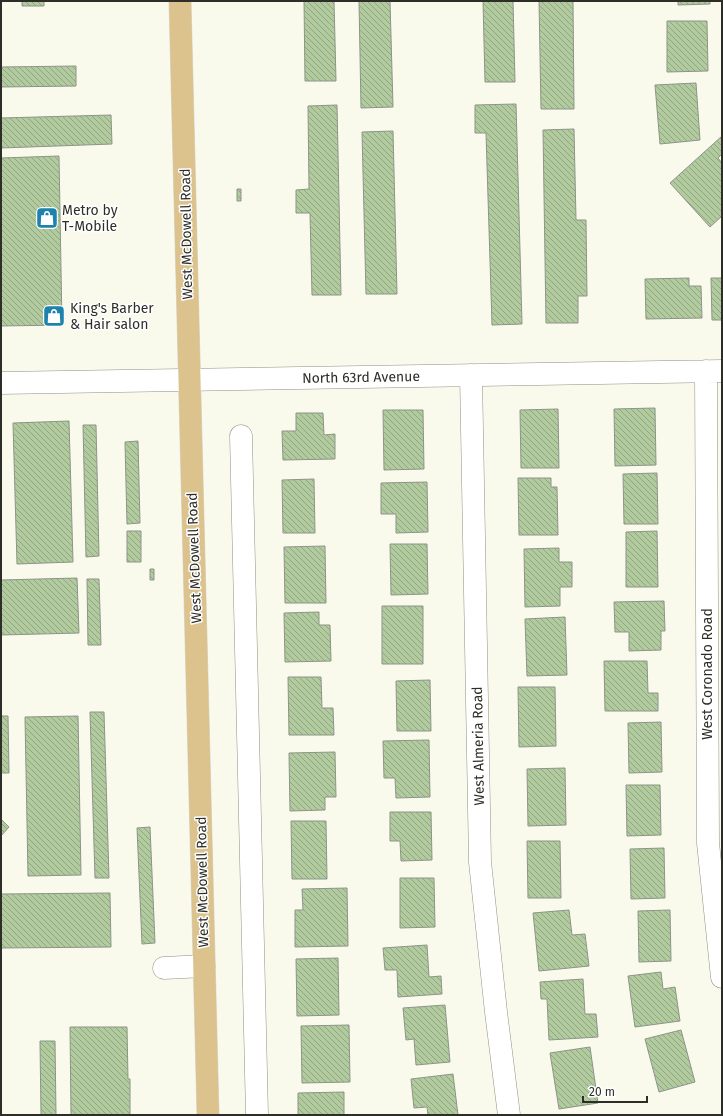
<svg xmlns="http://www.w3.org/2000/svg" width="723" height="1116" font-family="'Fira Sans',sans-serif">
	<defs>
		<pattern id="building-back-hatch" width="6" height="6" patternUnits="userSpaceOnUse"><rect width="6" height="6" fill="#b1cb9f"/><path d="M-1 5l2 2M0 0l6 6M5-1l2 2" fill="none" stroke="#90a582"/></pattern>
	</defs>
	<rect width="100%" height="100%" fill="#f9faeb"/>
	<path fill="url(#building-back-hatch)" stroke="#8d9489" d="M 22,1 L 44,1 L 44,6 L 22,6 Z
		M 304,1 L 334,1 L 336,81 L 305,81 Z
		M 359,1 L 390,1 L 393,107 L 361,108 Z
		M 483,1 L 513,1 L 515,82 L 485,82 Z
		M 539,1 L 573,1 L 574,109 L 541,109 Z
		M 678,1 L 710,1 L 710,4 L 678,5 Z
		M 667,21 L 707,21 L 708,71 L 667,72 Z
		M 76,66 L 76,86 L 1,87 L 1,67 Z
		M 696,83 L 700,140 L 660,144 L 655,85 Z
		M 516,104 L 522,324 L 492,325 L 486,133 L 475,133 L 475,105 Z
		M 337,105 L 341,295 L 312,295 L 310,213 L 296,213 L 296,190 L 309,189 L 308,106 Z
		M 111,115 L 112,144 L 1,148 L 1,118 Z
		M 574,129 L 576,220 L 586,220 L 587,296 L 578,296 L 578,323 L 546,323 L 543,130 Z
		M 393,131 L 397,294 L 366,294 L 362,132 Z
		M 722,136 L 722,154 L 718,158 L 722,163 L 722,216 L 710,227 L 670,183 Z
		M 59,156 L 62,325 L 1,326 L 1,158 Z
		M 237,189 L 241,189 L 241,201 L 237,201 Z
		M 689,278 L 689,286 L 701,286 L 702,318 L 646,319 L 645,279 Z
		M 711,278 L 722,278 L 722,320 L 712,320 Z
		M 655,408 L 656,465 L 615,466 L 614,409 Z
		M 558,409 L 559,468 L 521,468 L 520,410 Z
		M 383,410 L 423,410 L 424,469 L 384,470 Z
		M 296,413 L 323,413 L 324,435 L 335,434 L 335,459 L 283,460 L 282,431 L 296,431 Z
		M 69,421 L 73,562 L 17,564 L 13,423 Z
		M 83,425 L 96,425 L 99,556 L 86,557 Z
		M 138,441 L 140,523 L 127,524 L 125,442 Z
		M 657,473 L 658,524 L 624,524 L 623,474 Z
		M 518,478 L 551,478 L 551,487 L 557,487 L 558,535 L 519,535 Z
		M 314,479 L 315,533 L 283,533 L 282,480 Z
		M 427,482 L 428,532 L 396,533 L 396,514 L 381,514 L 381,483 Z
		M 127,531 L 141,531 L 141,562 L 127,562 Z
		M 657,531 L 658,587 L 626,587 L 626,532 Z
		M 390,544 L 427,544 L 428,594 L 391,595 Z
		M 325,546 L 326,603 L 285,603 L 284,547 Z
		M 559,548 L 559,562 L 572,562 L 572,587 L 560,587 L 560,606 L 525,607 L 524,549 Z
		M 150,569 L 154,569 L 154,580 L 150,580 Z
		M 77,578 L 79,633 L 1,635 L 1,580 Z
		M 87,579 L 99,579 L 101,645 L 88,645 Z
		M 664,601 L 665,631 L 661,631 L 661,650 L 629,651 L 629,632 L 615,632 L 614,602 Z
		M 382,606 L 423,606 L 423,664 L 382,664 Z
		M 319,612 L 319,625 L 330,625 L 331,661 L 285,662 L 284,613 Z
		M 565,617 L 567,675 L 527,676 L 525,619 Z
		M 604,661 L 647,661 L 648,693 L 658,693 L 658,711 L 605,711 Z
		M 288,677 L 321,677 L 322,708 L 333,708 L 334,735 L 289,735 Z
		M 430,680 L 431,731 L 397,731 L 396,681 Z
		M 518,687 L 555,687 L 556,746 L 519,747 Z
		M 90,712 L 104,712 L 109,878 L 95,878 Z
		M 1,716 L 8,716 L 9,773 L 1,773 Z
		M 78,716 L 81,875 L 28,876 L 25,717 Z
		M 661,722 L 662,772 L 629,773 L 628,723 Z
		M 429,740 L 430,797 L 396,798 L 395,778 L 384,778 L 383,741 Z
		M 335,752 L 336,797 L 325,797 L 325,810 L 290,811 L 289,753 Z
		M 565,768 L 566,825 L 528,826 L 527,769 Z
		M 626,785 L 660,785 L 661,835 L 627,836 Z
		M 390,812 L 431,812 L 432,860 L 401,861 L 400,841 L 390,841 Z
		M 1,819 L 9,827 L 1,836 Z
		M 291,821 L 326,821 L 327,879 L 292,879 Z
		M 150,827 L 155,943 L 142,944 L 137,828 Z
		M 527,841 L 560,841 L 561,898 L 528,898 Z
		M 664,848 L 665,898 L 631,899 L 630,849 Z
		M 400,878 L 434,878 L 435,927 L 400,928 Z
		M 347,888 L 348,946 L 295,947 L 295,910 L 303,910 L 302,889 Z
		M 110,893 L 111,947 L 1,948 L 1,894 Z
		M 569,910 L 572,935 L 585,934 L 589,966 L 539,971 L 533,913 Z
		M 670,910 L 671,961 L 639,962 L 638,911 Z
		M 427,945 L 429,977 L 441,976 L 442,994 L 398,997 L 397,970 L 385,970 L 383,948 Z
		M 338,958 L 339,1015 L 297,1016 L 296,959 Z
		M 661,972 L 663,989 L 675,987 L 680,1021 L 635,1027 L 628,976 Z
		M 583,979 L 585,1014 L 596,1014 L 598,1037 L 549,1040 L 547,999 L 541,999 L 540,982 Z
		M 445,1005 L 450,1062 L 416,1065 L 414,1039 L 406,1040 L 403,1008 Z
		M 349,1025 L 350,1082 L 302,1083 L 301,1026 Z
		M 70,1027 L 127,1027 L 128,1079 L 130,1079 L 130,1115 L 71,1115 Z
		M 681,1030 L 695,1082 L 659,1092 L 645,1039 Z
		M 40,1041 L 55,1041 L 56,1115 L 41,1115 Z
		M 590,1047 L 598,1103 L 559,1109 L 550,1053 Z
		M 453,1074 L 458,1115 L 428,1115 L 427,1107 L 414,1108 L 411,1079 Z
		M 344,1092 L 344,1115 L 298,1115 L 298,1093 Z"/>
	<g fill="none" stroke-linecap="round" stroke-linejoin="round">
		<g stroke="#919184" stroke-width="23">
			<path id="minor" d="M 706,371 L 708,843 L 722,977
				M 471,375 L 480,862 L 496,1012 L 509,1115
				M 1,383 C 241,380 482,374 722,371
				M 241,436 L 257,1115
				M 164,968 L 204,966"/>
		</g>
		<g stroke="#d9d9d8" stroke-width="23">
			<path id="major" d="M 180,1 L 208,1115"/>
		</g>
		<use href="#minor" stroke="#fff" stroke-width="22"/>
		<use href="#major" stroke="#dcc38e" stroke-width="22"/>
	</g>
	<defs>
		<g id="shop-square" transform="scale(1.15)"><rect x="-9" y="-9" width="18" height="18" rx="4" fill="#1d83ad" stroke="#fff"/><path d="M-5-2.5h2.3a2.7 3.5 0 0 1 5.4 0H5L5.5 6h-11ZM-1.5-2.5h3a1.5 2.3 0 0 0-3 0Z" fill="#fff"/></g>
	</defs>
	<g fill-rule="evenodd">
		<use href="#shop-square" x="47" y="218"/>
		<use href="#shop-square" x="54" y="316"/>
	</g>
	<g text-anchor="middle" stroke-width="3" stroke-linejoin="round" paint-order="stroke">
		<g font-size="14" fill="#2e2e29" stroke="#fff" text-anchor="start">
			<text x="62" y="215">Metro by<tspan x="62" dy="16">T-Mobile</tspan></text>
			<text x="70" y="313">King's Barber<tspan x="70" dy="16">&amp; Hair salon</tspan></text>
		</g>
		<g font-size="14" fill="#2e2e29" stroke="#fff">
			<text transform="translate(186 234) rotate(-91)" y="5">West McDowell Road</text>
			<text transform="translate(361 377) rotate(-1)" y="5">North 63rd Avenue</text>
			<text transform="translate(194 558) rotate(-92)" y="5">West McDowell Road</text>
			<text transform="translate(707 674) rotate(-90)" y="5">West Coronado Road</text>
			<text transform="translate(478 746) rotate(-91)" y="5">West Almeria Road</text>
			<text transform="translate(202 882) rotate(-91)" y="5">West McDowell Road</text>
		</g>
	</g>
	<rect width="723" height="1116" fill="none" stroke="#2e2e29" stroke-width="4"/>
	<path d="M583 1096v6h64v-6" fill="none" stroke="#2e2e29" stroke-width="2"/>
	<text x="589" y="1096" font-size="12" fill="#2e2e29" stroke="#ffffff" stroke-width="3" paint-order="stroke">20 m</text>
</svg>
